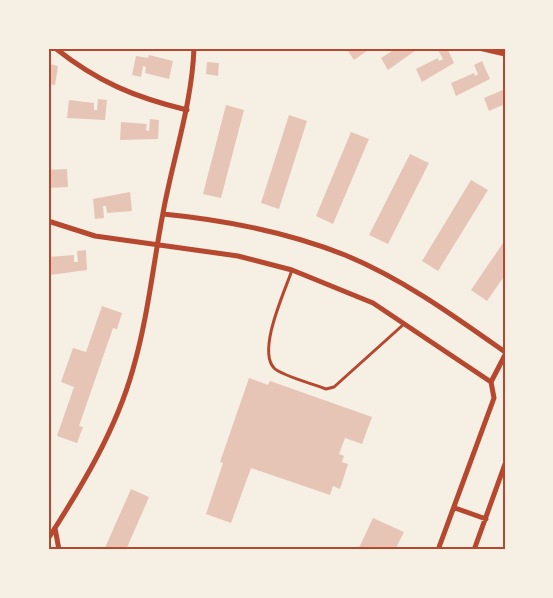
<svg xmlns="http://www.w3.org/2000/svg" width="553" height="598" font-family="Roboto,sans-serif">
	<rect width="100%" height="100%" fill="#f6efe4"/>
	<path fill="#e6c5b7" d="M 346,48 L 371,48 L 354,60 Z
		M 397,48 L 419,48 L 388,70 L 381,58 Z
		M 443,48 L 447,48 L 454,63 L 422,82 L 416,69 L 438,58 L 439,61 L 443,59 L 438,50 Z
		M 149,55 L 173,61 L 169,79 L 145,73 L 146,67 L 143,66 L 141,77 L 132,75 L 136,56 L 148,58 Z
		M 482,61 L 490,79 L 456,96 L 451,83 L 474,73 L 475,76 L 478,74 L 474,65 Z
		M 207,62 L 219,63 L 218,76 L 206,74 Z
		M 49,64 L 58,66 L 55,85 L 48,84 Z
		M 505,89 L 505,104 L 489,111 L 484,98 Z
		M 98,99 L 107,100 L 105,120 L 67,118 L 69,100 L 94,103 L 94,110 L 97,110 Z
		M 226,105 L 244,110 L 221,198 L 203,194 Z
		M 289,115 L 307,121 L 279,209 L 261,203 Z
		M 150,119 L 159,120 L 158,139 L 120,140 L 121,122 L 147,124 L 146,130 L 149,131 Z
		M 351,132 L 369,139 L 333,224 L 316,216 Z
		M 410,154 L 429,163 L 388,244 L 369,235 Z
		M 67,169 L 68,187 L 48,188 L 48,170 Z
		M 471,180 L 488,190 L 438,271 L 422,261 Z
		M 130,192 L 132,211 L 107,213 L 106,206 L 103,206 L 104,218 L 95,219 L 93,199 Z
		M 505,240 L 505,275 L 487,301 L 471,290 Z
		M 86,250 L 87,270 L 50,275 L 49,257 L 74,255 L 74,262 L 78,262 L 77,251 Z
		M 102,306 L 122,313 L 117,329 L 113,328 L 79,426 L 83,427 L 77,443 L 57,436 L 74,387 L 61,382 L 73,348 L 86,352 Z
		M 249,378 L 268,385 L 270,381 L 372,417 L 362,444 L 345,438 L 339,454 L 344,456 L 342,462 L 348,464 L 340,489 L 333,486 L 330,495 L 251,468 L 231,523 L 206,514 L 223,463 L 220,462 Z
		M 131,489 L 149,497 L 126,550 L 104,550 Z
		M 373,518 L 404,532 L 395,550 L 358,550 Z"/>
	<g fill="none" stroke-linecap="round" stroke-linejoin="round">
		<path stroke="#b5482f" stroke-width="3" d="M 292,270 C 285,291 257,350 274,368 C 282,376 314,384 326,389 L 334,387 L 404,324"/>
		<path stroke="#b5482f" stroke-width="5" d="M 55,48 C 98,82 134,97 187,110
			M 479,48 L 505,54
			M 163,214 C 225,220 287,232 345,255 C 403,279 454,316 505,352
			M 48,221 L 95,236 L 238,256 L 292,270 L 373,303 L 491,382
			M 455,508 L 486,519
			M 55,528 L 59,550
			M 48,539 C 82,486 116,430 133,369 C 148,317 153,265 163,213 C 173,158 192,104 194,48
			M 438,550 L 494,398 L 491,382 L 505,355
			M 474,550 L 505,464"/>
	</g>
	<rect width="553" height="598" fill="none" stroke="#f6efe4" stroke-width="99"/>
	<rect x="50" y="50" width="454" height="498" fill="none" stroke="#b5482f" stroke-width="2"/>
</svg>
